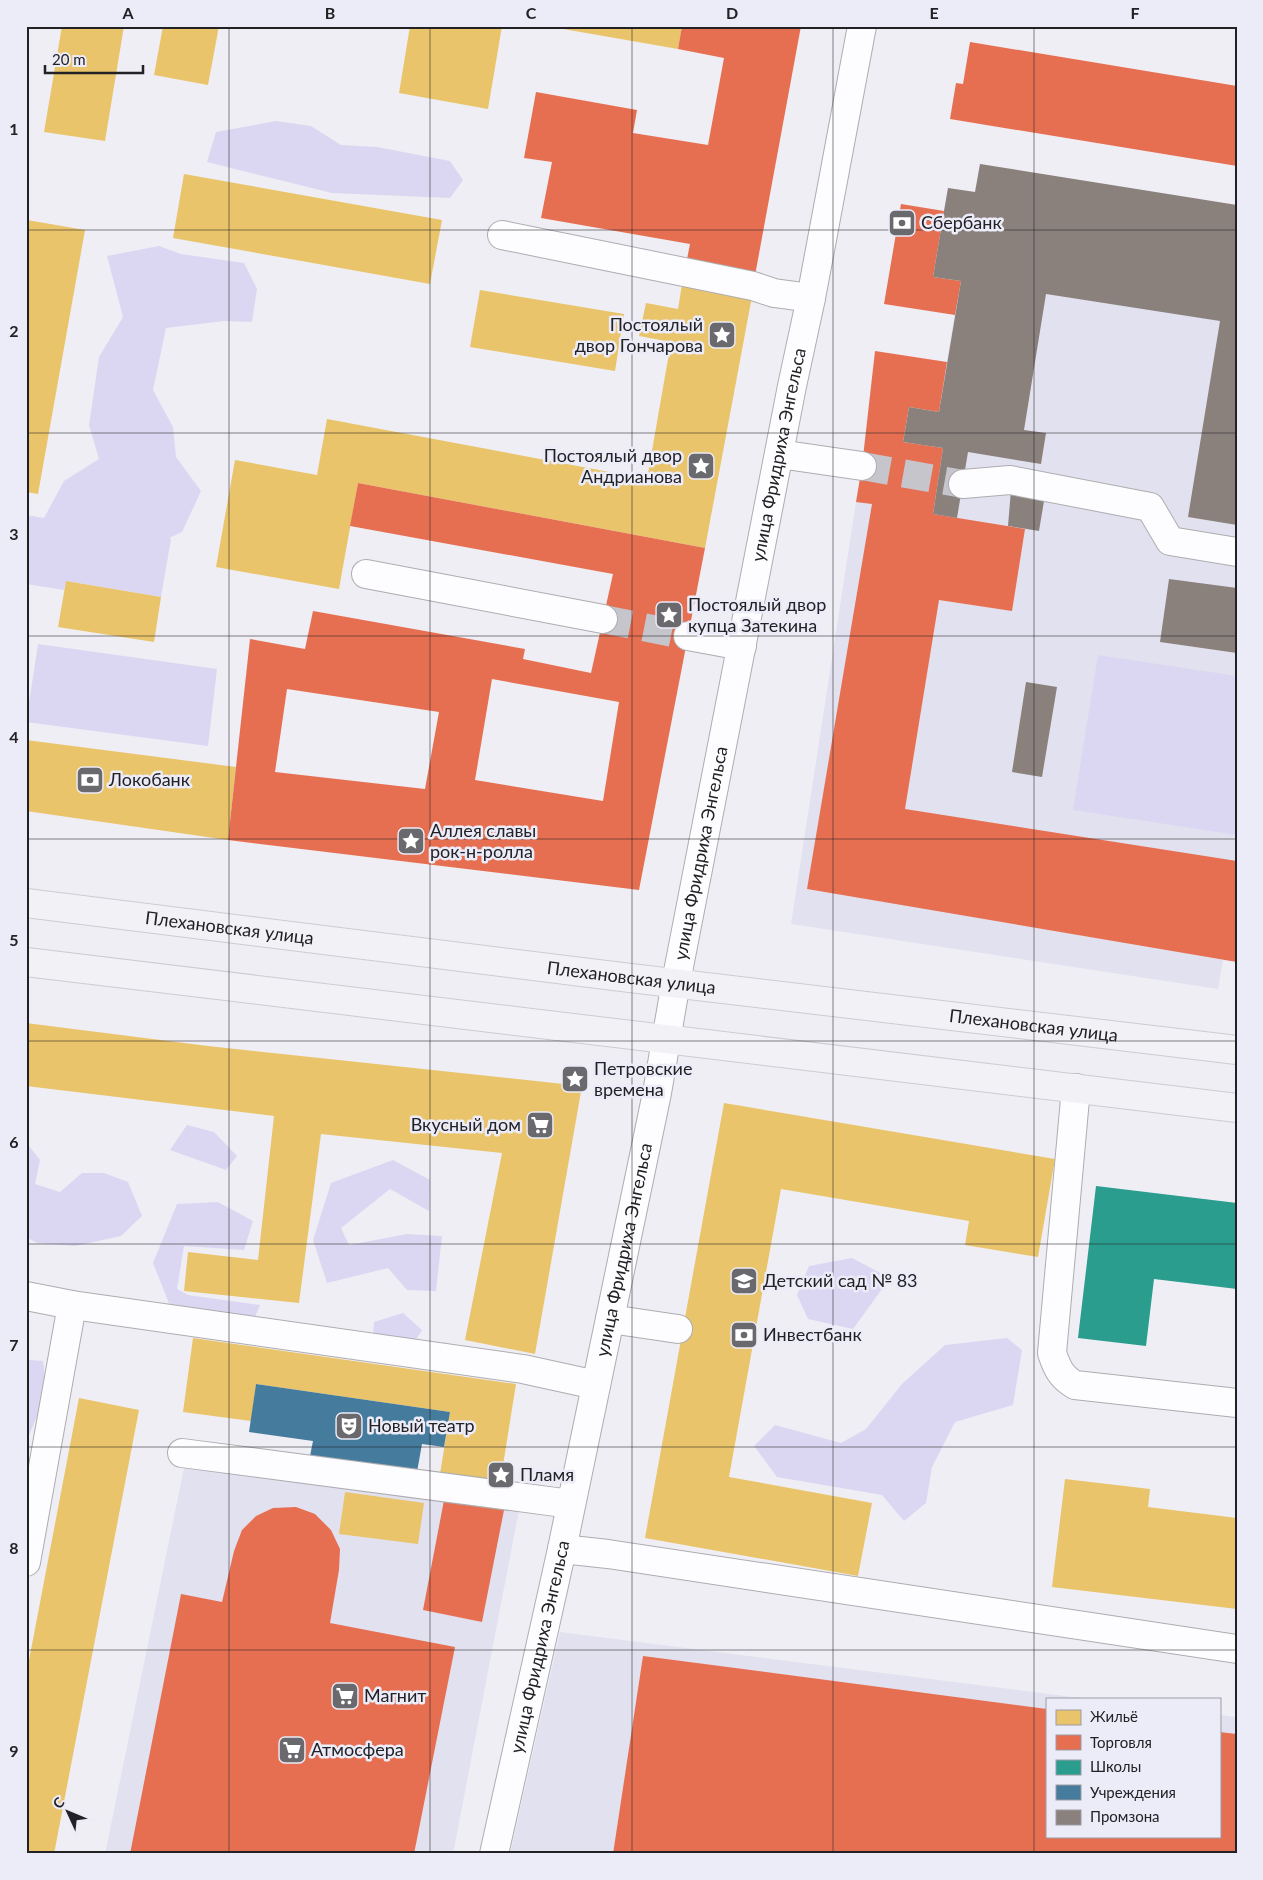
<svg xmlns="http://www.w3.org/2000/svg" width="1263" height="1880" font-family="Lato,sans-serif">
	<rect width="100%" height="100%" fill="#efeef5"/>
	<path fill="#e2e1ef" d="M 980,164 L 1237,206 L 1237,962 L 1223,960 L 1218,989 L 791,924 L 856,502 L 939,411 L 960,281 L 933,277 L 944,211 L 948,188 L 975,192 Z
		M 185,1463 L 520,1505 L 453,1854 L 105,1854 Z
		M 560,1632 L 1088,1699 L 1047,1699 L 1047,1836 L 1219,1836 L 1219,1715 L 1237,1717 L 1237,1854 L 510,1854 Z"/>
	<path fill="#dbd7f2" d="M 276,121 L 311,126 L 341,145 L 377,147 L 450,161 L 463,180 L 450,198 L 332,193 L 207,162 L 216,132 Z
		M 159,246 L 181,254 L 244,263 L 257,289 L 252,322 L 224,321 L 166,328 L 153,390 L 173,427 L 176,457 L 201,491 L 182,532 L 169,538 L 171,539 L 161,597 L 66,581 L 64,590 L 26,584 L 26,515 L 44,518 L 64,481 L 99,459 L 89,425 L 99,357 L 123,317 L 107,256 Z
		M 38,644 L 217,669 L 208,746 L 26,722 Z
		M 1098,655 L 1237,676 L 1237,835 L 1073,810 Z
		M 187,1125 L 214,1132 L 237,1156 L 226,1170 L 170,1150 Z
		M 26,1142 L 40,1160 L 35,1184 L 60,1192 L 82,1173 L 104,1173 L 128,1182 L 142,1216 L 121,1236 L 75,1246 L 37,1243 L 26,1237 Z
		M 393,1160 L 430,1180 L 429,1211 L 390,1189 L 341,1228 L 349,1245 L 407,1234 L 442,1236 L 436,1291 L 407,1290 L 388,1268 L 327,1283 L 313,1240 L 331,1183 Z
		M 218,1202 L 253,1221 L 244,1250 L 184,1246 L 177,1289 L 188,1295 L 260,1305 L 253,1322 L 172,1311 L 153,1263 L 177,1204 Z
		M 852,1258 L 890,1278 L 853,1329 L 808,1319 L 797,1295 L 809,1266 Z
		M 403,1313 L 422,1330 L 412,1346 L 373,1337 L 374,1322 Z
		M 1007,1338 L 1022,1350 L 1013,1405 L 955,1422 L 932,1467 L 926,1503 L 904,1521 L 882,1495 L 777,1477 L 754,1446 L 775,1425 L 841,1443 L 866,1429 L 902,1384 L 945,1345 Z
		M 29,1360 L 43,1361 L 47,1393 L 26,1442 L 26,1376 Z"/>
	<path fill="#e9c46a" d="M 62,26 L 124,26 L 105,141 L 44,132 Z
		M 163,26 L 219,26 L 208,85 L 154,75 Z
		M 410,26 L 502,26 L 488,109 L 399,93 Z
		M 546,26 L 682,26 L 678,49 Z
		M 184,174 L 442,220 L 430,284 L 173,238 Z
		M 27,220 L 85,230 L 38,494 L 26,492 Z
		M 683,278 L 753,291 L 705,548 L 358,483 L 339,589 L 216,567 L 235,460 L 317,475 L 327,419 L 647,479 L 671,342 L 639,336 L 646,303 L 678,309 Z
		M 480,290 L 624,314 L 615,371 L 470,347 Z
		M 66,581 L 161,597 L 154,642 L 58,627 Z
		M 26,740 L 236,767 L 228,840 L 26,811 Z
		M 26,1023 L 208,1046 L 582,1086 L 535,1354 L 465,1340 L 502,1153 L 321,1134 L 299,1303 L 184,1291 L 188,1252 L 258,1260 L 274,1116 L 26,1086 Z
		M 724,1103 L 1055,1159 L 1038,1257 L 965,1245 L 969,1221 L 781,1189 L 729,1477 L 872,1503 L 858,1576 L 645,1538 Z
		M 193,1338 L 516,1384 L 500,1484 L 440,1474 L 450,1412 L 256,1384 L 251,1421 L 183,1412 Z
		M 79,1398 L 139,1410 L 54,1854 L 26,1854 L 26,1676 Z
		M 1065,1479 L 1150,1489 L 1148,1507 L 1237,1518 L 1237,1609 L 1052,1587 Z
		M 345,1492 L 424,1503 L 418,1544 L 339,1534 Z"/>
	<path fill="#e76f51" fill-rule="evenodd" d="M 682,26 L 801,26 L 754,281 L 685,269 L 690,244 L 541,218 L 552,162 L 524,158 L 536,92 L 637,110 L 633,133 L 708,145 L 724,58 L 678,49 Z
		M 970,42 L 1237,86 L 1237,166 L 950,119 L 956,83 L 963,84 Z
		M 901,204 L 944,211 L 933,277 L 961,281 L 955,315 L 884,304 Z
		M 875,351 L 947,362 L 939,412 L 909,407 L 903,442 L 943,448 L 933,514 L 1025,529 L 1012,611 L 939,600 L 905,809 L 1237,861 L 1237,962 L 807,889 L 872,504 L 856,502 L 862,466 Z
		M 358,483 L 705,548 L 639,890 L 228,840 L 250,639 L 305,649 L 313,611 L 525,649 L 523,659 L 591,673 L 613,574 L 350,526 ZM 492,679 L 619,702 L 603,801 L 475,780 ZM 287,689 L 439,712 L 425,789 L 275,772 Z
		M 445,1495 L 505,1505 L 482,1622 L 423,1610 Z
		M 296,1507 L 315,1514 L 331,1530 L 340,1549 L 339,1570 L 330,1623 L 455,1647 L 414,1854 L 130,1854 L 181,1594 L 222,1602 L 234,1551 L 242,1530 L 256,1516 L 273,1508 Z
		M 643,1656 L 1047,1709 L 1047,1836 L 1219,1836 L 1219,1732 L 1237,1734 L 1237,1854 L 613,1854 Z"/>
	<path fill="#2a9d8f" d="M 1096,1186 L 1237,1203 L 1237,1289 L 1154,1279 L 1146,1346 L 1078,1338 Z"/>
	<path fill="#457b9d" d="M 256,1384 L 450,1412 L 444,1447 L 422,1444 L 417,1472 L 310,1456 L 313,1441 L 249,1432 Z"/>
	<path fill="#8a817c" d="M 980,164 L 1237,205 L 1237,525 L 1188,517 L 1220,321 L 1046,294 L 1024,430 L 1046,433 L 1041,464 L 968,452 L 957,518 L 933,514 L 943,448 L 903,442 L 909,407 L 939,412 L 961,281 L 933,277 L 944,211 L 948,188 L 975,192 Z
		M 1011,490 L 1045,495 L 1039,531 L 1008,526 Z
		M 1169,579 L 1237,588 L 1237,653 L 1160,642 Z
		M 1026,682 L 1057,687 L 1042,777 L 1012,772 Z"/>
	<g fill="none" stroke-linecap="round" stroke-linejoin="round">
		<path stroke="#c6c5cc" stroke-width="28" stroke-dasharray="28 14" stroke-linecap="butt" d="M 862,466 L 963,484
			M 603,619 L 688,636"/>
		<g stroke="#adadb1" stroke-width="30">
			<g id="minor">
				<path d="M 502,235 L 753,286 L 774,293 L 811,298"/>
				<path d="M 779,454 L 862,466"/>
				<path d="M 963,484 L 1010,480 L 1150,507 L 1170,541 L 1237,552"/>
				<path d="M 366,574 L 603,619"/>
				<path d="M 688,636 L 742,646"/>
				<path d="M 1076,1088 L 1052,1353 C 1057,1368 1061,1377 1075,1385 L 1237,1403"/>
				<path d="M 26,1296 L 72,1305 L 523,1369 L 596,1385"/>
				<path d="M 610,1319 L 678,1329"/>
				<path d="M 182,1453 L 571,1504"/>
				<path d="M 562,1549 L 608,1554 L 1237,1649"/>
				<path d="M 26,1562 L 72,1305"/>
				<path id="s1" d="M 494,1854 L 562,1549 L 657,1093 L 676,982 L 792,386 L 811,298 L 862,26"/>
			</g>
		</g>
		<g stroke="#cdccd0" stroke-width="30">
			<g id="major">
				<path id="s2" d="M 26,903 L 622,977 L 1237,1050"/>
				<path d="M 26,962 L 1237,1108"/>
			</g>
		</g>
		<use href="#minor" stroke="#fdfcfe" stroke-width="28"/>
		<use href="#major" stroke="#f2f1f6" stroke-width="28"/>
	</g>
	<path fill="none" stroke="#222226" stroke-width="1" stroke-opacity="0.55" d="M 229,26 L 229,1854M 430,26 L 430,1854M 632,26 L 632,1854M 833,26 L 833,1854M 1034,26 L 1034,1854M 26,230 L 1237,230M 26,433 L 1237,433M 26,636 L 1237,636M 26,839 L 1237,839M 26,1041 L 1237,1041M 26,1244 L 1237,1244M 26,1447 L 1237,1447M 26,1650 L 1237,1650"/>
	<defs>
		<g id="bank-square" transform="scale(1.4375)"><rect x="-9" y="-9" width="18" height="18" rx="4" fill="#6a696e" stroke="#ecebf8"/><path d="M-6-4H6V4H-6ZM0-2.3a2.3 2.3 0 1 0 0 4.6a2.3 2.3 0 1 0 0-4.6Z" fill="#fff"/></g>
		<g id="sight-square" transform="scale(1.4375)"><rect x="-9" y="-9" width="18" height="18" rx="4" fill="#6a696e" stroke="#ecebf8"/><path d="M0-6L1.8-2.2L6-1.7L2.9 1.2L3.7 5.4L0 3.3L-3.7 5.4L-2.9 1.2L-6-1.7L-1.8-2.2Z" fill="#fff"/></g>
		<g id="supermarket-square" transform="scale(1.4375)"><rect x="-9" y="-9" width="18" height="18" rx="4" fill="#6a696e" stroke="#ecebf8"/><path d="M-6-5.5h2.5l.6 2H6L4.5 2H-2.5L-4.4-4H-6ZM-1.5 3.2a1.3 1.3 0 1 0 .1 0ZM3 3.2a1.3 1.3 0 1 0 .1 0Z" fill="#fff"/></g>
		<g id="school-square" transform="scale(1.4375)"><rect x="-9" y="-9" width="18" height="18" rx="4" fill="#6a696e" stroke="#ecebf8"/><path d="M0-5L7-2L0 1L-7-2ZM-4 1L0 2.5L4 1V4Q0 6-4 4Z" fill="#fff"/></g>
		<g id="theatre-square" transform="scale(1.4375)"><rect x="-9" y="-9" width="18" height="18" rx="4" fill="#6a696e" stroke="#ecebf8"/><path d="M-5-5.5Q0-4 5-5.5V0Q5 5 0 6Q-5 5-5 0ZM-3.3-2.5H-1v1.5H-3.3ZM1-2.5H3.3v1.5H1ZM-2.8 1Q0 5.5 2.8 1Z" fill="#fff"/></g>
	</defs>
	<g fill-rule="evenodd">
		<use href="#bank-square" x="902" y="223"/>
		<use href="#sight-square" x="722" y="335"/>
		<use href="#sight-square" x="701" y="466"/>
		<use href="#sight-square" x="669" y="615"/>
		<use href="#bank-square" x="90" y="780"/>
		<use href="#sight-square" x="411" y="841"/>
		<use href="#sight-square" x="575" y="1079"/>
		<use href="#supermarket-square" x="540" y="1125"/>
		<use href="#school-square" x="744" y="1281"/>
		<use href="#bank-square" x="744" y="1335"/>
		<use href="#theatre-square" x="349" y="1426"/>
		<use href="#sight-square" x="501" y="1475"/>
		<use href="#supermarket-square" x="345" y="1696"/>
		<use href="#supermarket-square" x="292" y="1750"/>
	</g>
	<g text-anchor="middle" stroke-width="5" stroke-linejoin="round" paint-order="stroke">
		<g font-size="18" fill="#222226" stroke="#ecebf8" text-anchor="start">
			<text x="921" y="229">Сбербанк</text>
			<text x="703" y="331" text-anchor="end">Постоялый<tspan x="703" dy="21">двор Гончарова</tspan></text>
			<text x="682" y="462" text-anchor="end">Постоялый двор<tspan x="682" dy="21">Андрианова</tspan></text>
			<text x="688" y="611">Постоялый двор<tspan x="688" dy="21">купца Затекина</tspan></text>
			<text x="109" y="786">Локобанк</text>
			<text x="430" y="837">Аллея славы<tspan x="430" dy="21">рок-н-ролла</tspan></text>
			<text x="594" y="1075">Петровские<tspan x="594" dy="21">времена</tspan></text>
			<text x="521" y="1131" text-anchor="end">Вкусный дом</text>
			<text x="763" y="1287">Детский сад № 83</text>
			<text x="763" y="1341">Инвестбанк</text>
			<text x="368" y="1432">Новый театр</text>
			<text x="520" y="1481">Пламя</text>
			<text x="364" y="1702">Магнит</text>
			<text x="311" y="1756">Атмосфера</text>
		</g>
		<g font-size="18" fill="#222226" stroke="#ecebf8">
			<text dy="6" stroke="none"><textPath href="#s1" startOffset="1428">улица Фридриха Энгельса</textPath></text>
			<text dy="6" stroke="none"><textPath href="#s1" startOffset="1022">улица Фридриха Энгельса</textPath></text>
			<text dy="6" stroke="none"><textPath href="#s2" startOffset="205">Плехановская улица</textPath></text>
			<text dy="6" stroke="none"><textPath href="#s2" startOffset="610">Плехановская улица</textPath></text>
			<text dy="6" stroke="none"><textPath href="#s2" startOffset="1015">Плехановская улица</textPath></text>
			<text dy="6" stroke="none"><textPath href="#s1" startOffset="618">улица Фридриха Энгельса</textPath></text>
			<text dy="6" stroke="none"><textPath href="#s1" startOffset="212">улица Фридриха Энгельса</textPath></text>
		</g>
	</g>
	<rect width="1263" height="1880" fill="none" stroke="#ecebf8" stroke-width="55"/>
	<rect x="1046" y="1698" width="175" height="140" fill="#ecebf8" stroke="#9b9ba4"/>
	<rect x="1056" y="1710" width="25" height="15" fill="#e9c46a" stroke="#9b9ba4"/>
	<text x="1090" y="1722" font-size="15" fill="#222226">Жильё</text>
	<rect x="1056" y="1735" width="25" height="15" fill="#e76f51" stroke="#9b9ba4"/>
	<text x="1090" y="1748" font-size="15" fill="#222226">Торговля</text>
	<rect x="1056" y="1760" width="25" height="15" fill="#2a9d8f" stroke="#9b9ba4"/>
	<text x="1090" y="1772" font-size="15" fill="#222226">Школы</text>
	<rect x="1056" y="1785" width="25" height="15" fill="#457b9d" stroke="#9b9ba4"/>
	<text x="1090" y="1798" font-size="15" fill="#222226">Учреждения</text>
	<rect x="1056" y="1810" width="25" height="15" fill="#8a817c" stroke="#9b9ba4"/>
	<text x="1090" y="1822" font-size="15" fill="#222226">Промзона</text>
	<g transform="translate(68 1812) rotate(314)" stroke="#ecebf8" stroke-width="4" paint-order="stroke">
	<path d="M0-4L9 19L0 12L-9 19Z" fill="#222226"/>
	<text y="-8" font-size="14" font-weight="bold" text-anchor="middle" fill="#222226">С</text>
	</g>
	<path d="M45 65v8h98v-8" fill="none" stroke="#222226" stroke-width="2.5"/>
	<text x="52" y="65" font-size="15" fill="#222226" stroke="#ecebf8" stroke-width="4" paint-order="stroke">20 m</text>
	<rect x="28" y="28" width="1208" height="1824" fill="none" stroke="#222226" stroke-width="2"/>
	<g font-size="16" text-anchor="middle" font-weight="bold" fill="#222226">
		<text x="128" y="19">A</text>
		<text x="330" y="19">B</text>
		<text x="531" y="19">C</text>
		<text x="732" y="19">D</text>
		<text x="934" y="19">E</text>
		<text x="1135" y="19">F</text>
		<text x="14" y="135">1</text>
		<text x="14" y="337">2</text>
		<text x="14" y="540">3</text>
		<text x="14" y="743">4</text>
		<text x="14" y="946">5</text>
		<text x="14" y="1148">6</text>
		<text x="14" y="1351">7</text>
		<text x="14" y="1554">8</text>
		<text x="14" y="1757">9</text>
	</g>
</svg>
